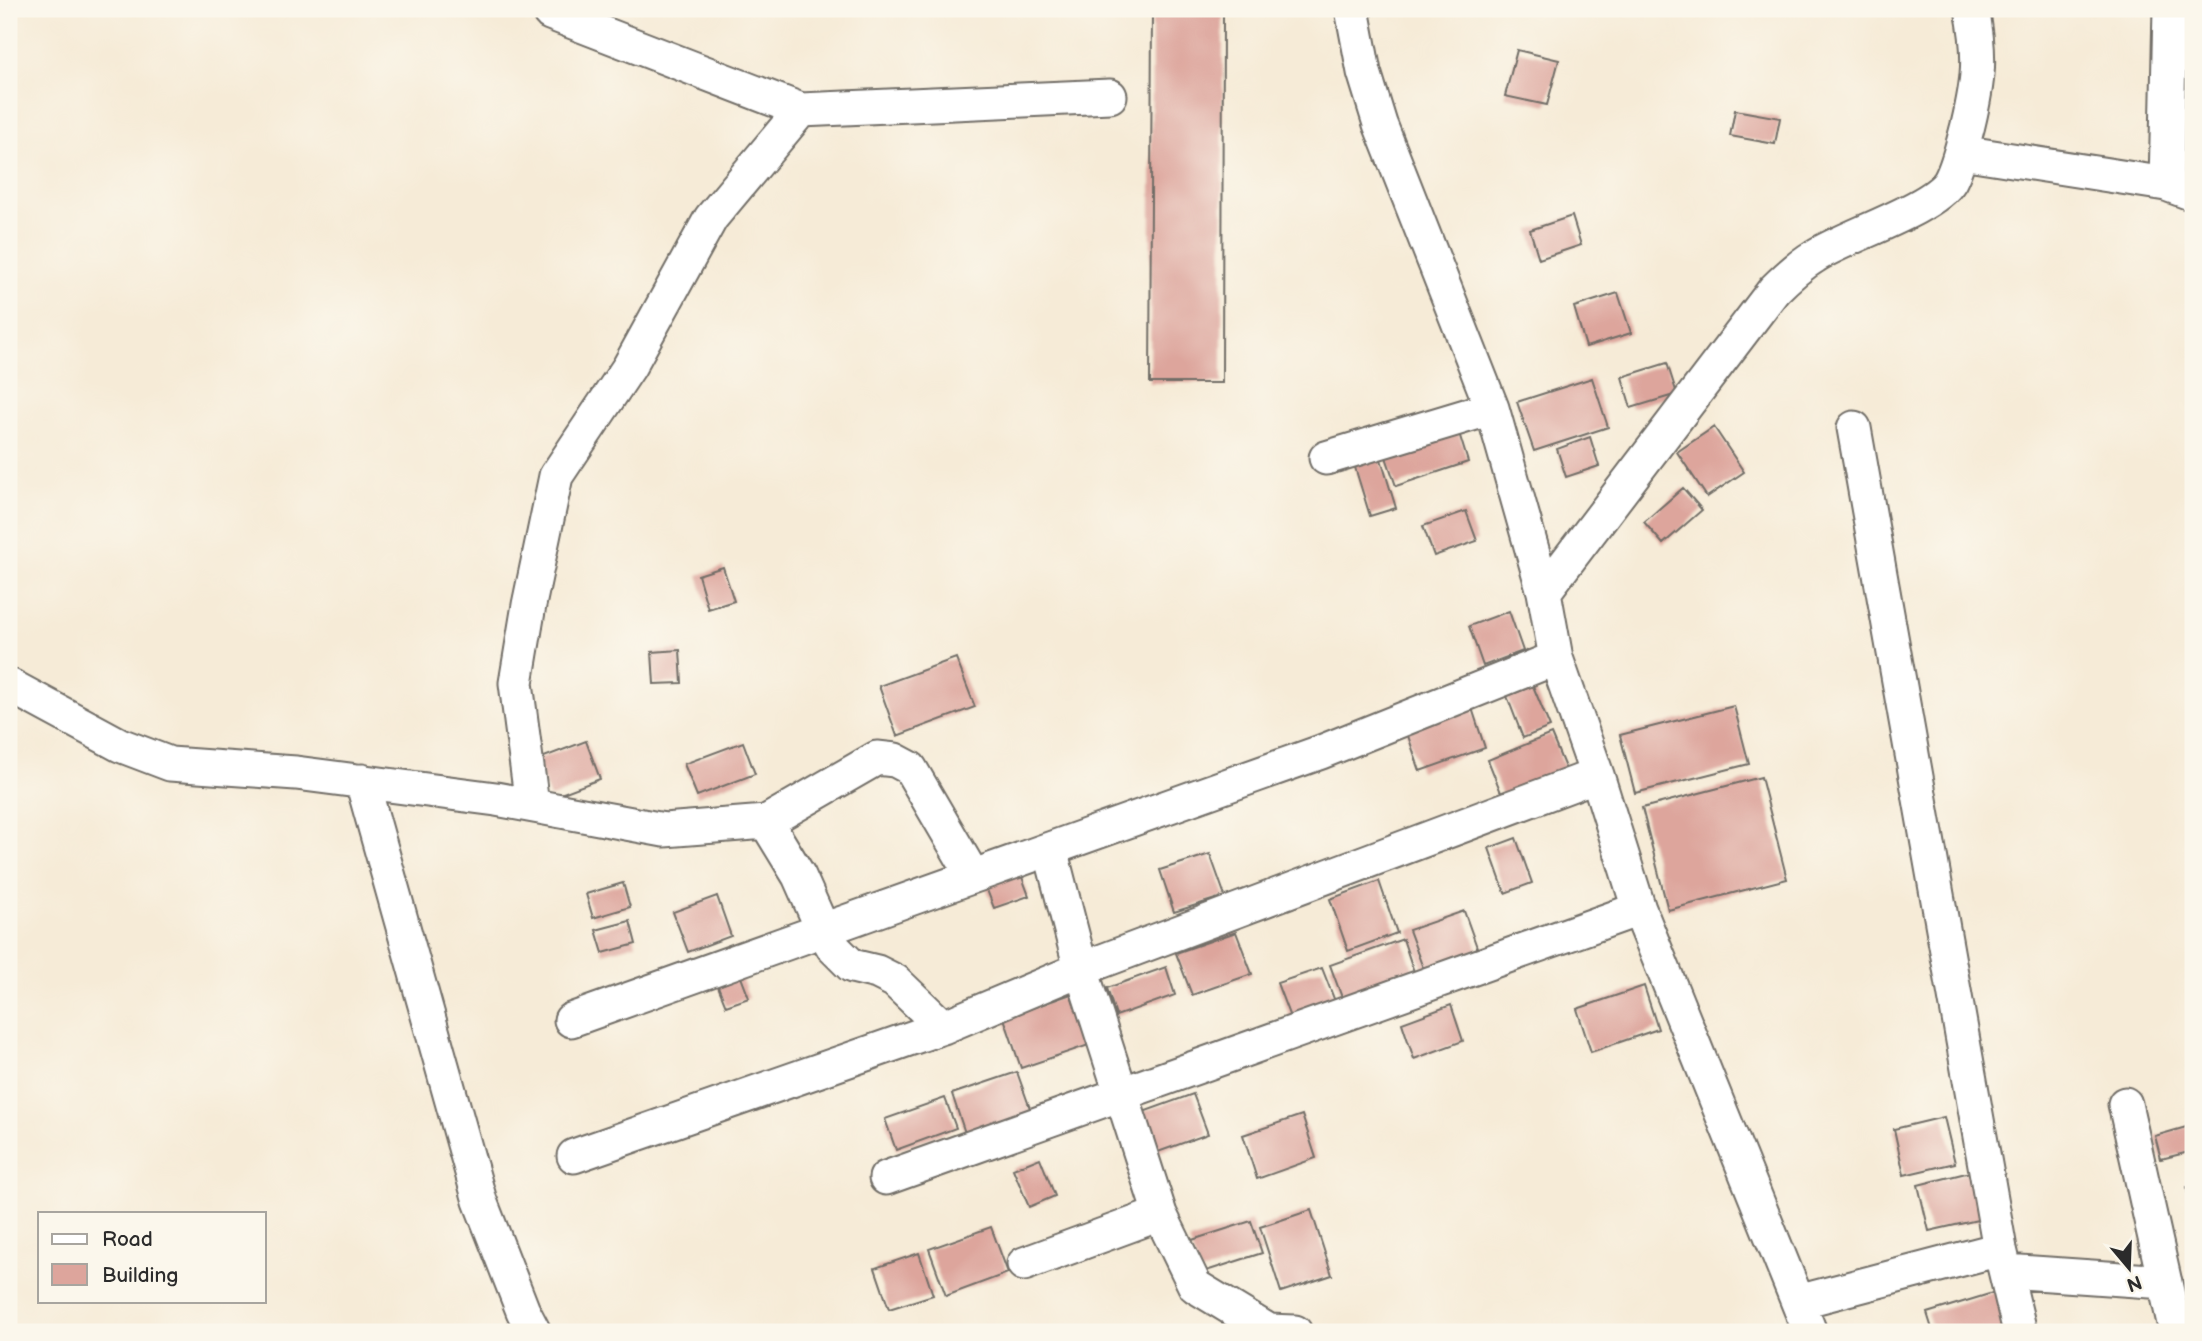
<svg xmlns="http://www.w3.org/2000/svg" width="2202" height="1341" font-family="'Balsamiq Sans',sans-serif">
	<rect width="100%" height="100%" fill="#fbf7ec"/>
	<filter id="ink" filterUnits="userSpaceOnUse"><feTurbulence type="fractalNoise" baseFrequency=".0143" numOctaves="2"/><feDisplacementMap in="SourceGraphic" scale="14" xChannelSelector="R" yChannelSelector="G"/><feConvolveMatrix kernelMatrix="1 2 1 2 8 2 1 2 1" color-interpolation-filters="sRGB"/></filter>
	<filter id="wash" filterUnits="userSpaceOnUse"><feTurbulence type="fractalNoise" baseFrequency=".00686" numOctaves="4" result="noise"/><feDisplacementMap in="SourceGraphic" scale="28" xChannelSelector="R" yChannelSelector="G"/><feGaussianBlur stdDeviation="1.57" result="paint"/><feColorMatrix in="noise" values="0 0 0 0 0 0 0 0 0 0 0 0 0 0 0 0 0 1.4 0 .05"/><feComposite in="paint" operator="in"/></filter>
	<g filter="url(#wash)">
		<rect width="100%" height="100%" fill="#f6ebd7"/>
		<g id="blocks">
			<path fill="#dda59c" d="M 1152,9 L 1223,9 L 1222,383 L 1150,383 Z
				M 1517,50 L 1559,60 L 1547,105 L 1505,96 Z
				M 1735,110 L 1780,118 L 1775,144 L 1730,136 Z
				M 1572,216 L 1581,245 L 1539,259 L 1530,230 Z
				M 1618,293 L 1631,333 L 1586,347 L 1574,307 Z
				M 1667,363 L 1677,394 L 1631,408 L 1622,377 Z
				M 1592,378 L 1608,427 L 1534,451 L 1517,402 Z
				M 1714,427 L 1744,472 L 1707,497 L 1677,452 Z
				M 1459,433 L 1468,462 L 1396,486 L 1386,457 Z
				M 1590,437 L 1599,466 L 1566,477 L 1557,449 Z
				M 1380,456 L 1396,508 L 1370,516 L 1354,464 Z
				M 1683,488 L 1702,510 L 1663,544 L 1644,522 Z
				M 1466,511 L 1477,541 L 1434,556 L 1423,526 Z
				M 723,567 L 734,601 L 708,609 L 698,575 Z
				M 1509,611 L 1523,651 L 1483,666 L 1469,626 Z
				M 680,650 L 682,683 L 654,684 L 652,652 Z
				M 956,658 L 975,707 L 897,736 L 879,686 Z
				M 1533,686 L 1550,727 L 1523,738 L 1507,696 Z
				M 1471,705 L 1485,748 L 1420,771 L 1405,727 Z
				M 1734,706 L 1749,764 L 1635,793 L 1620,735 Z
				M 1551,734 L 1566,770 L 1502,795 L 1488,760 Z
				M 586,741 L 600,779 L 550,798 L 536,760 Z
				M 743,742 L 755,774 L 697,796 L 684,764 Z
				M 1761,777 L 1787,879 L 1668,910 L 1642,808 Z
				M 1516,838 L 1532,883 L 1505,893 L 1489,848 Z
				M 1210,854 L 1225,896 L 1174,912 L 1160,870 Z
				M 1019,869 L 1029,896 L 994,908 L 984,882 Z
				M 1379,881 L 1397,933 L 1348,951 L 1330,899 Z
				M 623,883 L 630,907 L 593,918 L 586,894 Z
				M 717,896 L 731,936 L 688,952 L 673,912 Z
				M 1464,911 L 1478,950 L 1423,968 L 1409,930 Z
				M 630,921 L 636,944 L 603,953 L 596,930 Z
				M 1236,932 L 1252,974 L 1192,995 L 1176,953 Z
				M 1403,939 L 1416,978 L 1344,1003 L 1330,965 Z
				M 1166,967 L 1175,995 L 1116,1016 L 1107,988 Z
				M 1322,968 L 1336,1004 L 1291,1020 L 1277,983 Z
				M 741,977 L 749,998 L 726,1006 L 718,986 Z
				M 1644,986 L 1658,1029 L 1591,1052 L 1577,1009 Z
				M 1071,994 L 1089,1045 L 1021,1068 L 1004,1018 Z
				M 1451,1005 L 1463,1041 L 1414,1059 L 1402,1023 Z
				M 1017,1072 L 1032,1114 L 966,1136 L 952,1094 Z
				M 1193,1094 L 1208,1134 L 1158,1152 L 1143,1112 Z
				M 945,1098 L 956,1128 L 896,1150 L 885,1119 Z
				M 1302,1115 L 1316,1158 L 1257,1179 L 1243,1135 Z
				M 1944,1117 L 1955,1163 L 1904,1175 L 1894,1129 Z
				M 2193,1125 L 2193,1151 L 2161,1159 L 2155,1136 Z
				M 1040,1158 L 1055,1196 L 1029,1207 L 1013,1169 Z
				M 1970,1172 L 1982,1219 L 1929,1231 L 1918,1185 Z
				M 2193,1186 L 2193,1223 L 2192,1223 L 2187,1187 Z
				M 1311,1210 L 1332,1275 L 1281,1292 L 1260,1227 Z
				M 1251,1221 L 1262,1253 L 1200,1273 L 1189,1241 Z
				M 991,1227 L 1008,1273 L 946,1296 L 929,1249 Z
				M 919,1253 L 933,1295 L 889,1309 L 875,1268 Z
				M 1999,1291 L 2011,1332 L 1933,1332 L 1927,1313 Z"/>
		</g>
	</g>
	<g filter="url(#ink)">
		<use href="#blocks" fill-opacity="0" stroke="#726e67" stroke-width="2"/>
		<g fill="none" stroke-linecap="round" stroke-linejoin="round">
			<g stroke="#726e67" stroke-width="37">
				<path id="street" d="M 550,9 L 550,13 L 801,110 L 1110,96
					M 1352,9 L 1364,72 L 1380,124 L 1492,408
					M 1961,152 L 2166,184 L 2193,194
					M 2166,184 L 2170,9
					M 1854,428 L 2000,1249 L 2020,1332
					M 1326,458 L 1492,408 L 1544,592
					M 9,685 L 120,745 L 170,764 L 296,773 L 496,799 L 664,830 L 766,822 L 799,876 L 823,930 L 833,947 L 852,966 L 877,972 L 895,981 L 943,1027
					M 362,781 L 480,1201 L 523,1311 L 534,1332
					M 532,805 L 516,683 L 529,605 L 556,476 L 629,367 L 711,218 L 801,110
					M 766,822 L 877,758 L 895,760 L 910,768 L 973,876
					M 571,1020 L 1321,752 L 1556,658
					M 2125,1104 L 2176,1332
					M 574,1156 L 943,1027 L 1081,969 L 1597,775
					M 886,1178 L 1639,909
					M 1160,1214 L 1195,1286 L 1269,1331 L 1295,1332
					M 1024,1264 L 1160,1214 L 1081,969 L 1050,849
					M 2006,1271 L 2165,1282
					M 1798,1302 L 2000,1249
					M 1810,1332 L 1639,909 L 1597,775 L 1556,658 L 1544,592 L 1774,290 C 1787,277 1800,265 1815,256 C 1846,236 1933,209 1950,181 C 1959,164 1963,143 1968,125 C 1979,79 1981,55 1972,9"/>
			</g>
			<use href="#street" stroke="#fff" stroke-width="33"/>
		</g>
	</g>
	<rect width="2202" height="1341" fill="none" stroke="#fbf7ec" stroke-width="35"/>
	<rect x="38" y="1212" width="228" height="91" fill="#fbf7ec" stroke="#a8a59f" stroke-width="2"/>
	<rect x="52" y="1234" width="35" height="10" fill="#ffffff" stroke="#a8a59f" stroke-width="2"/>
	<text x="102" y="1246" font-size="21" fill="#2b2b2b">Road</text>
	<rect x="52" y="1264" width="35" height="21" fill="#dda59c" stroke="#a8a59f" stroke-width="2"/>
	<text x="102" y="1282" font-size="21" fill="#2b2b2b">Building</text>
	<g transform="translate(2129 1268) rotate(161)" stroke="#fbf7ec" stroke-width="5" paint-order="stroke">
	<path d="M0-5L12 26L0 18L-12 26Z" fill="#2b2b2b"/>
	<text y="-10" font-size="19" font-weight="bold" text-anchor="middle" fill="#2b2b2b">N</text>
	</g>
</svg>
